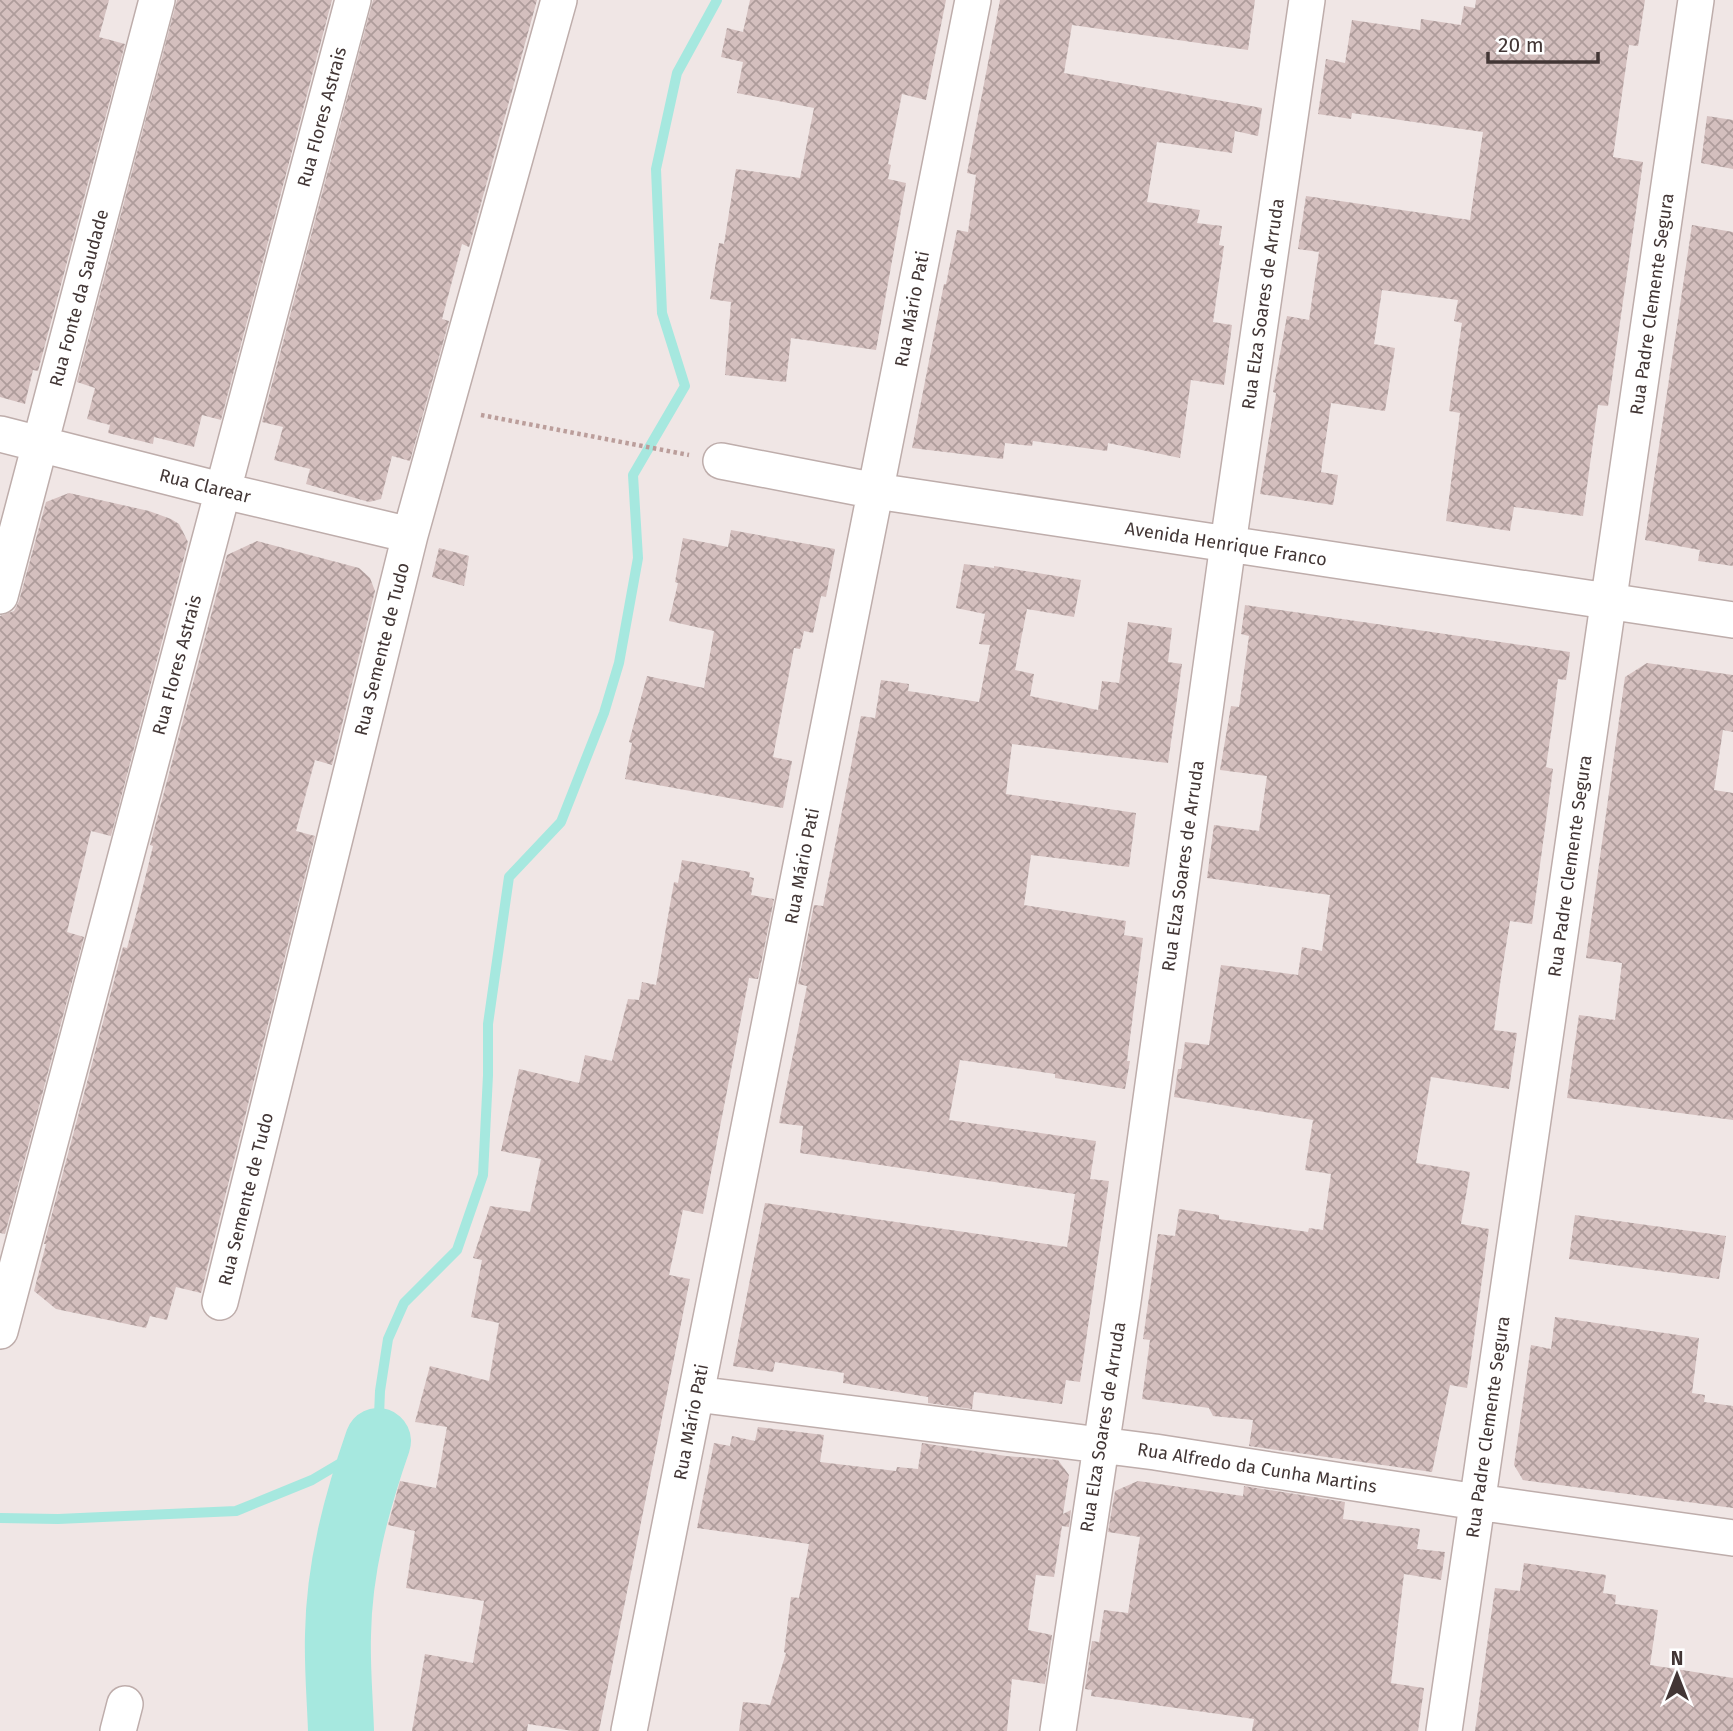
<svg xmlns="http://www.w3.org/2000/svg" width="1733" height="1731" font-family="'Fira Sans',sans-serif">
	<defs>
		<pattern id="building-cross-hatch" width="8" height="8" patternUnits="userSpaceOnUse" patternTransform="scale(1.75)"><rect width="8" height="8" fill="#d4bfbe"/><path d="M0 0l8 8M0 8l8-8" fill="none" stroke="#ae9c9b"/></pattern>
	</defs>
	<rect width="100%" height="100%" fill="#f0e6e5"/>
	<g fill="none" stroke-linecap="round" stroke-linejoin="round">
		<path stroke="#a6e8df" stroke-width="10" d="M 0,1518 L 58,1519 L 236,1511 L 312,1480 L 378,1441 L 380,1391 L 388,1339 L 404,1303 L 457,1250 L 483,1175 L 488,1075 L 488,1024 L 509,877 L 561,822 L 604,713 L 619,663 L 638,558 L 633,475 L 685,386 L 662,313 L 656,169 L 677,73 L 717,0"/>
		<path stroke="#a6e8df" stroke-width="66" d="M 341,1731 C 340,1699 337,1667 338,1635 C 339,1568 356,1504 378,1441"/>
	</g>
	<path fill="url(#building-cross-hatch)" d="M 0,0 L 109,0 L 99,37 L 125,44 L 38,371 L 33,370 L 25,404 L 0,397 Z
		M 177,0 L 332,0 L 221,420 L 202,415 L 194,447 L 154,437 L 153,444 L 108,433 L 110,425 L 87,419 L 95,388 L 77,382 Z
		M 373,0 L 537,0 L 469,247 L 462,244 L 442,319 L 449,321 L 410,461 L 392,456 L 381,499 L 369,502 L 306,484 L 310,469 L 274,460 L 283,427 L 262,422 Z
		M 750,0 L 946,0 L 926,100 L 902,94 L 888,164 L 891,165 L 888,179 L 906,183 L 876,350 L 791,338 L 786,382 L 725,375 L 731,302 L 710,299 L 719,243 L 724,244 L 736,169 L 800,178 L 814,108 L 737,93 L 743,62 L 721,57 L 727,28 L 743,32 Z
		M 1000,0 L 1255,0 L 1248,50 L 1072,25 L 1064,73 L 1262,108 L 1258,136 L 1235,131 L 1232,153 L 1157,142 L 1147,202 L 1200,210 L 1197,223 L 1222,226 L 1219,245 L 1224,246 L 1213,322 L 1232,325 L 1224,385 L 1191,380 L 1180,458 L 1108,443 L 1107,451 L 1033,441 L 1032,446 L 1005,443 L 1003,459 L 912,448 L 944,284 L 946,284 L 957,230 L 968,232 L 976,175 L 967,173 Z
		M 1476,0 L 1645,0 L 1638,46 L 1629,45 L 1613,157 L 1643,162 L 1608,406 L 1598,405 L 1583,516 L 1514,507 L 1510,531 L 1446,521 L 1460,413 L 1449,411 L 1462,323 L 1454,321 L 1458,300 L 1382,290 L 1374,344 L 1395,348 L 1385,411 L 1331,403 L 1321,472 L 1338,475 L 1333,505 L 1260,494 L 1276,393 L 1273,392 L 1287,316 L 1309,320 L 1319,252 L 1298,249 L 1306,196 L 1470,220 L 1483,132 L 1352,113 L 1351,119 L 1318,114 L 1326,59 L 1345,63 L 1352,20 L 1420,30 L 1421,19 L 1461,25 L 1464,6 L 1475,8 Z
		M 1707,116 L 1733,120 L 1733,169 L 1701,163 Z
		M 1692,225 L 1733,232 L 1733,566 L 1698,561 L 1700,550 L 1645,540 Z
		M 69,493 L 149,511 L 171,519 L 179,524 L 188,542 L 111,836 L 91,831 L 67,932 L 84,937 L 5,1234 L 0,1233 L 0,616 L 14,611 L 19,601 L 46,502 Z
		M 731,530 L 835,549 L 826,597 L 821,596 L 813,633 L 804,631 L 800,649 L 794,648 L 773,757 L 792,761 L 783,808 L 625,779 L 632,743 L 629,742 L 647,676 L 704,688 L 714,631 L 669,621 L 678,583 L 675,582 L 683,538 L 728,547 Z
		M 257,541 L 359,568 L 370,578 L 375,591 L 332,765 L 315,760 L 296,831 L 315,836 L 201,1293 L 176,1287 L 167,1320 L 150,1316 L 146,1328 L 56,1309 L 34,1291 L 46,1244 L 44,1244 L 123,947 L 127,948 L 137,911 L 153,846 L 150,845 L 227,555 Z
		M 439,548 L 469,556 L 464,586 L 432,577 Z
		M 964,564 L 994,568 L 994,566 L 1081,580 L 1074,617 L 1027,609 L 1015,670 L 1034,674 L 1030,696 L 1098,710 L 1102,681 L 1119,683 L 1128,622 L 1172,628 L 1168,662 L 1182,664 L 1168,763 L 1012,744 L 1006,794 L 1136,813 L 1129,867 L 1031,855 L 1024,905 L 1126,921 L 1124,935 L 1143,938 L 1127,1061 L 1130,1061 L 1125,1089 L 1055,1078 L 1055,1074 L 960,1060 L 949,1120 L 1096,1141 L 1090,1179 L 1109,1181 L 1080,1382 L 1066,1380 L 1062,1404 L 974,1392 L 972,1409 L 928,1403 L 928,1397 L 843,1383 L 844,1373 L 775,1362 L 773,1372 L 733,1366 L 765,1203 L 1067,1247 L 1075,1194 L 800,1153 L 803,1126 L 779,1123 L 807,986 L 798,984 L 814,905 L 823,906 L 861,716 L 875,718 L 881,680 L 909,684 L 908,691 L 979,702 L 990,645 L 979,644 L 985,614 L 956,608 Z
		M 1245,605 L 1570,652 L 1566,680 L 1558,679 L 1553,719 L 1546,767 L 1553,769 L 1532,924 L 1510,921 L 1501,977 L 1494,1030 L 1517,1033 L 1509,1089 L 1431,1077 L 1416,1163 L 1470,1172 L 1461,1224 L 1489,1229 L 1467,1388 L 1450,1385 L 1432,1472 L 1249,1446 L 1253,1420 L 1213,1416 L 1209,1408 L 1142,1399 L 1150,1340 L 1143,1339 L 1158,1234 L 1175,1236 L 1179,1209 L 1219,1215 L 1219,1219 L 1308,1232 L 1309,1228 L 1323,1230 L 1331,1174 L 1305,1170 L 1313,1120 L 1174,1097 L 1178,1069 L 1181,1069 L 1185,1042 L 1209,1045 L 1221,965 L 1298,975 L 1302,947 L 1322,951 L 1330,895 L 1207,878 L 1214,825 L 1259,831 L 1267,776 L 1220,770 L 1231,706 L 1239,707 L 1249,636 L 1241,634 Z
		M 1647,663 L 1733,675 L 1733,732 L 1723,730 L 1714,790 L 1733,793 L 1733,1120 L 1567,1098 L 1579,1015 L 1615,1020 L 1622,963 L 1586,958 L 1625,677 Z
		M 682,860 L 750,872 L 749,877 L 754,878 L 751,895 L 774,899 L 758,979 L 749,978 L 703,1214 L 683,1210 L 669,1275 L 690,1279 L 599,1731 L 573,1731 L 528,1724 L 527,1731 L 412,1731 L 425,1654 L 473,1663 L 484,1601 L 406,1588 L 415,1531 L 388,1525 L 400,1481 L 436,1488 L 447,1427 L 415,1422 L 430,1366 L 489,1381 L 499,1323 L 471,1317 L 482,1260 L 473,1258 L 490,1206 L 530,1212 L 541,1159 L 501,1151 L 519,1069 L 579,1083 L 585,1055 L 612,1061 L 628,999 L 639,1000 L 642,982 L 656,985 L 674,882 L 678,883 Z
		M 1575,1215 L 1726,1236 L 1719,1279 L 1569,1259 Z
		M 1555,1317 L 1699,1338 L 1692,1393 L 1705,1395 L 1704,1402 L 1733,1406 L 1733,1508 L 1523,1480 L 1514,1465 L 1531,1345 L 1551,1349 Z
		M 758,1427 L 824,1435 L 820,1462 L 896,1471 L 897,1467 L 918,1469 L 922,1443 L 1006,1456 L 1058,1460 L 1069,1475 L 1063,1514 L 1071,1510 L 1069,1527 L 1062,1526 L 1054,1577 L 1036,1575 L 1028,1630 L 1052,1635 L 1045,1684 L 1012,1679 L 1007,1731 L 739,1731 L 743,1702 L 770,1705 L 786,1653 L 784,1652 L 791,1597 L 799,1598 L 809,1544 L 697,1528 L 714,1443 L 730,1446 L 732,1436 L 755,1441 Z
		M 1138,1481 L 1243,1496 L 1244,1486 L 1345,1502 L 1343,1519 L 1420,1529 L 1417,1549 L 1445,1552 L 1441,1580 L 1404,1574 L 1391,1683 L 1424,1688 L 1418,1731 L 1252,1731 L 1254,1719 L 1091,1696 L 1092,1690 L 1085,1689 L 1092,1641 L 1099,1642 L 1104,1610 L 1128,1613 L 1140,1537 L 1108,1532 L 1115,1491 Z
		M 1524,1563 L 1606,1575 L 1603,1593 L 1616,1595 L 1615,1604 L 1658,1610 L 1650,1665 L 1733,1678 L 1733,1731 L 1475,1731 L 1495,1588 L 1520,1591 Z"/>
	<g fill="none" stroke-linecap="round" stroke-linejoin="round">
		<g stroke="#beadab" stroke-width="38">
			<path id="minor" d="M 0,434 L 224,491 L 410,535
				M 721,461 L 876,491 L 1733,620
				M 0,596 L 157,0
				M 220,1302 L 410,535 L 559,0
				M 0,1331 L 353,0
				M 696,1394 L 1155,1452 L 1477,1502 L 1733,1538
				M 118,1731 L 125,1704
				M 629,1731 L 973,0
				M 1058,1731 L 1123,1301 L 1228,544 L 1307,0
				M 1444,1731 L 1696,0"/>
		</g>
		<path stroke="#bb9e9b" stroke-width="4.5" stroke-dasharray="3.5 3.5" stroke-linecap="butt" d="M 481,415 L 689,455"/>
		<use href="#minor" stroke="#fff" stroke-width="35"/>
	</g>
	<g text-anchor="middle" stroke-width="5" stroke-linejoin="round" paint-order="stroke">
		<g font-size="18" fill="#423635" stroke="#fff">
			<text transform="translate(322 117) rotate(-75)" y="6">Rua Flores Astrais</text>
			<text transform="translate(79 298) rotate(-75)" y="6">Rua Fonte da Saudade</text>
			<text transform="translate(1263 304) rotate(-82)" y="6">Rua Elza Soares de Arruda</text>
			<text transform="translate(1652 304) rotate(-82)" y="6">Rua Padre Clemente Segura</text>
			<text transform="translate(912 309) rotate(-79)" y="6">Rua Mário Pati</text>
			<text transform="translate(205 486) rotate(14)" y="6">Rua Clarear</text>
			<text transform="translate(1226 544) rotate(9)" y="6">Avenida Henrique Franco</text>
			<text transform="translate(382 649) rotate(-76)" y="6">Rua Semente de Tudo</text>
			<text transform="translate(177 665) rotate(-75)" y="6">Rua Flores Astrais</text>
			<text transform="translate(802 866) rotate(-79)" y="6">Rua Mário Pati</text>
			<text transform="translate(1183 866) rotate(-82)" y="6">Rua Elza Soares de Arruda</text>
			<text transform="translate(1570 866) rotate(-82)" y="6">Rua Padre Clemente Segura</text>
			<text transform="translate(246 1199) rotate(-76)" y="6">Rua Semente de Tudo</text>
			<text transform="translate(691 1422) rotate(-79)" y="6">Rua Mário Pati</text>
			<text transform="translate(1103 1427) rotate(-81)" y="6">Rua Elza Soares de Arruda</text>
			<text transform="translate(1488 1427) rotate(-82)" y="6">Rua Padre Clemente Segura</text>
			<text transform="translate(1257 1468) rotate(9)" y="6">Rua Alfredo da Cunha Martins</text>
		</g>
	</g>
	<g transform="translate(1677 1675)" stroke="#ffffff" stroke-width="5" paint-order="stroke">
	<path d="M0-5L12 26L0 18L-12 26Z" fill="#423635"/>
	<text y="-10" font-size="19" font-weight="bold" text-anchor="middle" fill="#423635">N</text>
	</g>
	<path d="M1488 52v10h110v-10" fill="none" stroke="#423635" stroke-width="3.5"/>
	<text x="1498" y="52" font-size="21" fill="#423635" stroke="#ffffff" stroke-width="5" paint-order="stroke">20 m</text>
</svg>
